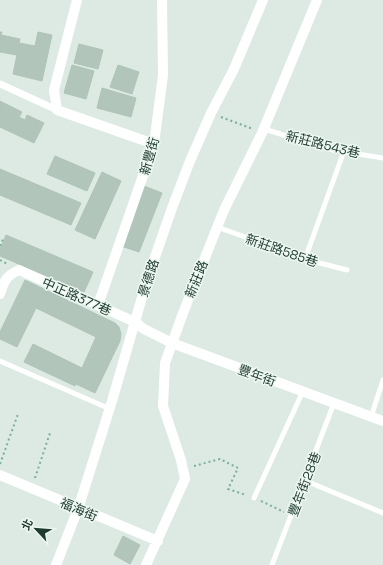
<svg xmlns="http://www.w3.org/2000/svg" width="383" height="565" font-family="'Space Grotesk','Noto Sans TC',sans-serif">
	<rect width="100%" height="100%" fill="#dceae3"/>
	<path fill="#b2c5bb" stroke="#afc4b9" d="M 0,32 L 2,32 L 1,35 L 20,39 L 19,43 L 35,46 L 38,32 L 52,35 L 42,81 L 13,74 L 17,55 L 0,52 Z
		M 79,44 L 103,50 L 98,69 L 74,63 Z
		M 72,65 L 94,71 L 86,99 L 64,93 Z
		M 118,65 L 139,72 L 132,94 L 110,87 Z
		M 102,88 L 136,98 L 131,117 L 97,108 Z
		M 0,101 L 22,112 L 19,117 L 25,120 L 27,115 L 44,123 L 34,143 L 0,127 Z
		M 55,156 L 95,173 L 87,191 L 47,174 Z
		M 0,169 L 81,203 L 71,225 L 0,195 Z
		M 102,172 L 121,181 L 95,239 L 75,230 Z
		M 144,186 L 162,193 L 139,252 L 121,246 Z
		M 6,235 L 93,272 L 84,292 L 0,256 L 0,249 Z
		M 25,280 L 115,323 L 119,327 L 121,334 L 120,341 L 95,393 L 76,384 L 75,386 L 24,362 L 33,344 L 82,368 L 96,337 L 36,308 L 17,347 L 0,339 L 0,332 Z
		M 123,536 L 140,545 L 130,564 L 114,555 Z"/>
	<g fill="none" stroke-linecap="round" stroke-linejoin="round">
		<path stroke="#7ab09a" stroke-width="2" stroke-dasharray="2 3" stroke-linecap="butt" d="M 221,117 L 253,129
			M 0,246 L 3,239
			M 0,260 L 7,264
			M 0,464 L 18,414
			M 194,466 L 220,459 L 238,468 L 228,489 L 246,495
			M 35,478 L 50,433
			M 261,501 L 284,512"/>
		<path stroke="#fff" stroke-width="5" d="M 264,129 L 333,150 L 383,158
			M 217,227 L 312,261 L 347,270
			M 305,259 L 344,151
			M 0,361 L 110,409
			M 371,417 L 383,380
			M 306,481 L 383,513
			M 254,498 L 303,391
			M 272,565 L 334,403"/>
		<path stroke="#fff" stroke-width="7" d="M 0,84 L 57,110"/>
		<path stroke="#fff" stroke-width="10" d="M 77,0 L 54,90 L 57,110 L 154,144
			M 0,294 C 4,281 6,276 19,270 L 135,322 L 144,329 L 172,343 L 383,421
			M 98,305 L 154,144 L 163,75 L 162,0
			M 0,475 L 158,541
			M 56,565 L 78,509 L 112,401 L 147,280 L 172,208 L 190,161 L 211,113 L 234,69 L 263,0
			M 146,565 L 185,479 L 181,460 L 163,406 L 165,363 L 183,313 L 224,210 L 262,133 L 317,0"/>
	</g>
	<g text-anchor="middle" stroke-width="3" stroke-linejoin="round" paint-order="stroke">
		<g font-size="13" fill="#1d3a30" stroke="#edf7f1">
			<text transform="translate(323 144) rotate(14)" y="5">新莊路543巷</text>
			<text transform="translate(149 156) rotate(-74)" y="5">新豐街</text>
			<text transform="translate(282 250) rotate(19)" y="5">新莊路585巷</text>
			<text transform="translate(148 278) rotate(-72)" y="5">景德路</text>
			<text transform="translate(196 279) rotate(-68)" y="5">新莊路</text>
			<text transform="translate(77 296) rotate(24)" y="5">中正路377巷</text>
			<text transform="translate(257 375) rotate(20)" y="5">豐年街</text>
			<text transform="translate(304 484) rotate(-69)" y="5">豐年街28巷</text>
			<text transform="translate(79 509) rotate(23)" y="5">福海街</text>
		</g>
	</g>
	<g transform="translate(36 529) rotate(296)" stroke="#edf7f1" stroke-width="3" paint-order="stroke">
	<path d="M0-3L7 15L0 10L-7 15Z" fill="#1d3a30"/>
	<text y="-6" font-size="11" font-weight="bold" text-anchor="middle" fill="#1d3a30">北</text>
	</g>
</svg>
